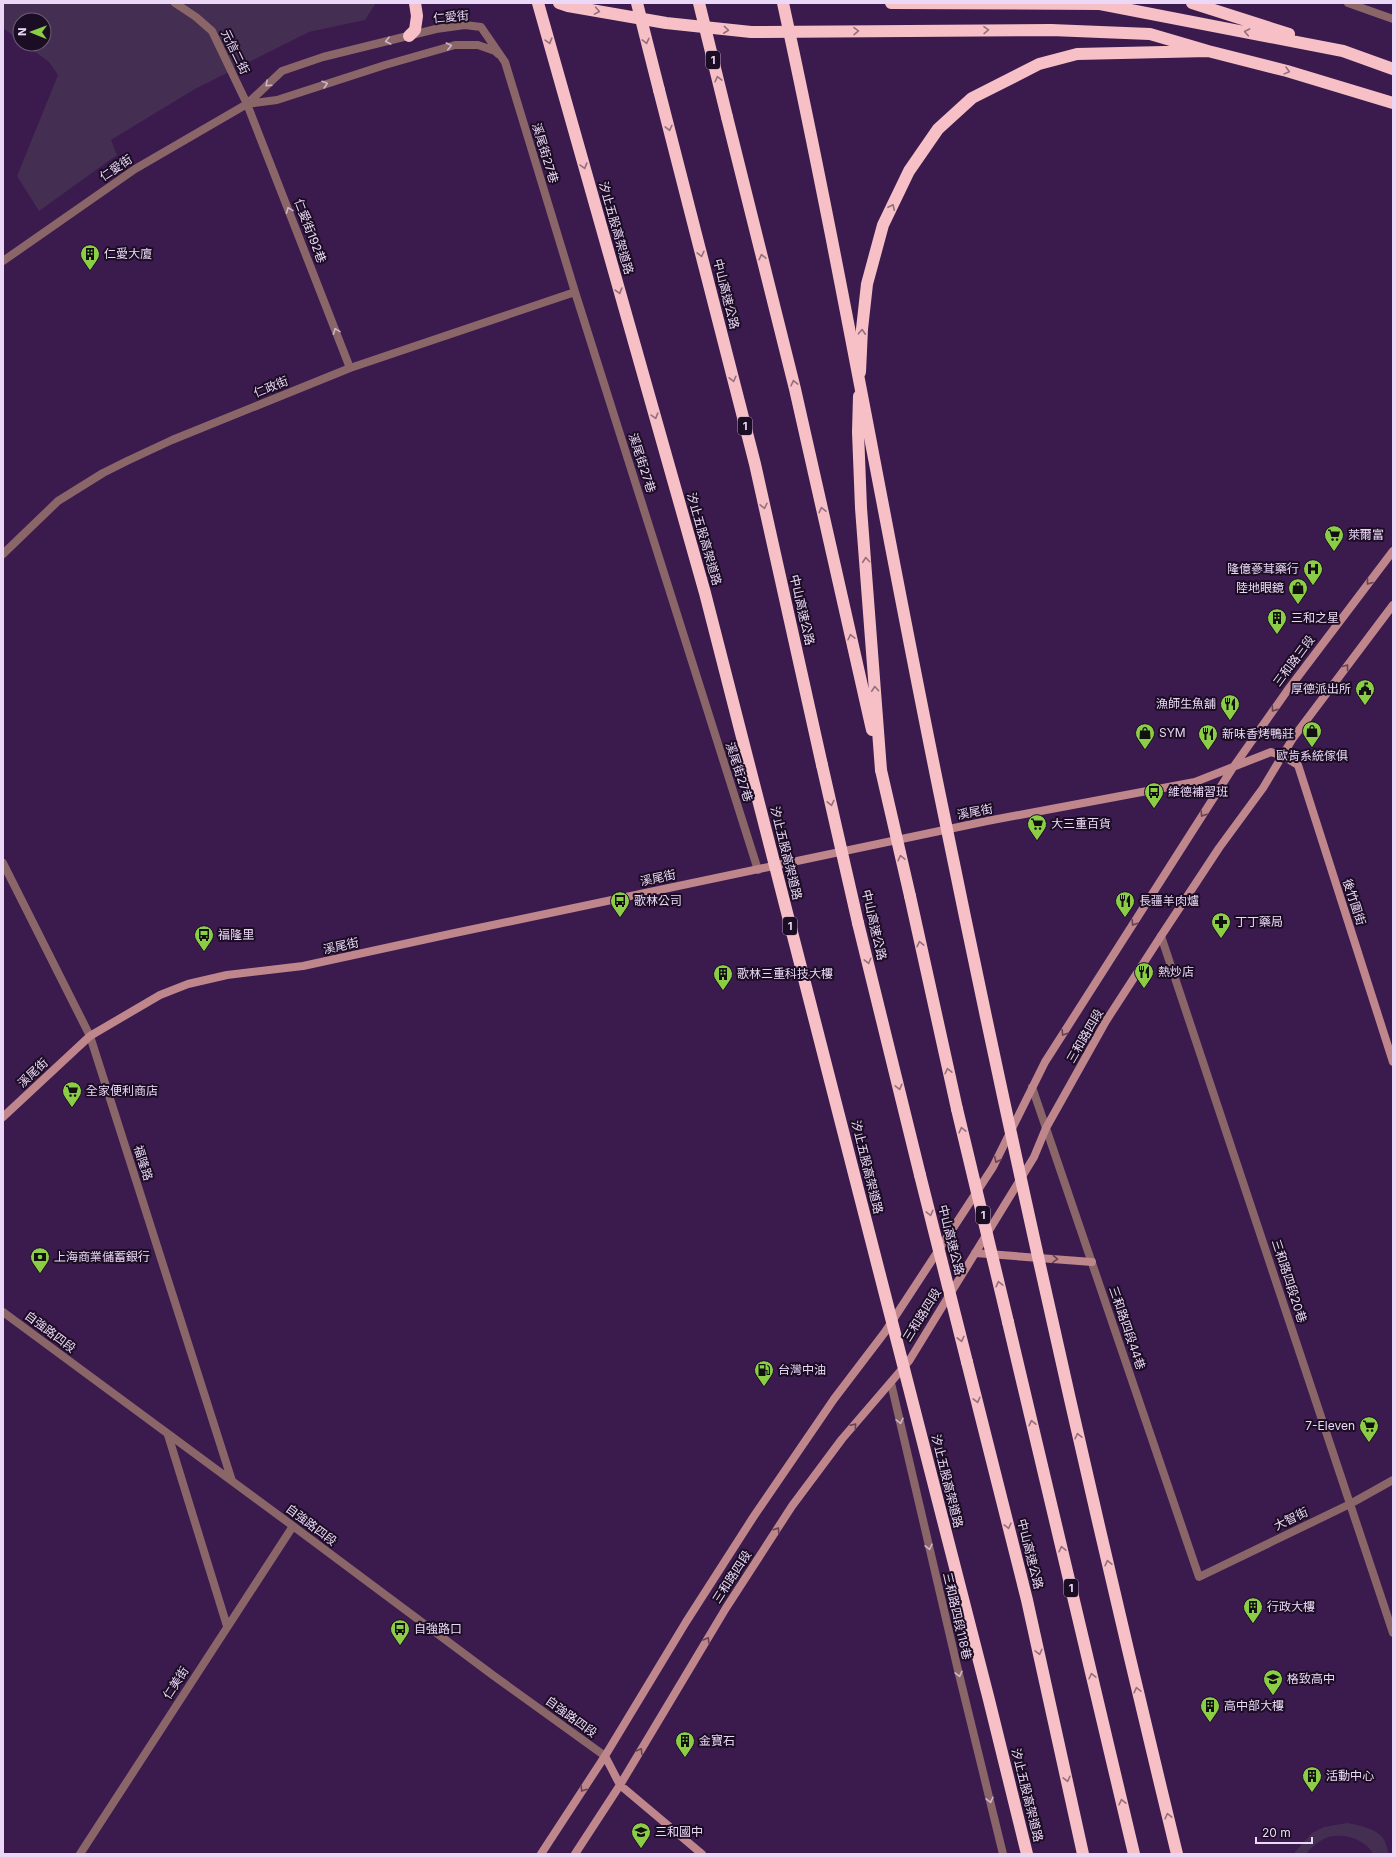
<svg xmlns="http://www.w3.org/2000/svg" width="1396" height="1857" font-family="Inter,'Noto Sans TC',sans-serif">
	<rect width="100%" height="100%" fill="#3b1a4d"/>
	<path fill="#442e51" d="M 3,3 L 376,3 L 365,20 L 309,32 L 195,89 L 111,140 L 117,155 L 39,211 L 17,176 L 58,75 L 49,62 L 24,44 L 44,44 L 44,20 L 20,20 L 20,41 L 3,28 Z
		M 1347,1823 C 1359,1825 1375,1828 1383,1838 C 1386,1842 1387,1849 1389,1854 L 1373,1854 C 1365,1838 1341,1832 1326,1838 C 1317,1842 1312,1847 1306,1854 L 1293,1854 L 1312,1833 L 1324,1827 Z"/>
	<g fill="none" stroke-linecap="round" stroke-linejoin="round">
		<path stroke="#8a6669" stroke-width="8" d="M 175,3 L 196,17 L 212,31 L 247,104 L 350,368
			M 1348,3 L 1393,19
			M 247,104 L 277,100 L 385,65 L 455,45 L 478,45 L 495,51 L 498,54
			M 3,261 L 135,169 L 247,104 L 282,71 L 323,57 L 436,29 L 465,25 L 481,27 L 505,62 L 575,292 L 758,870
			M 3,554 L 58,501 L 103,473 L 127,461 L 172,440 L 350,368 L 575,292
			M 3,863 L 90,1036 L 232,1481
			M 1161,936 L 1393,1633
			M 1032,1087 L 1199,1577 L 1350,1504 L 1393,1480
			M 3,1312 L 293,1526 L 494,1676 L 605,1756
			M 891,1383 L 957,1666 L 1003,1854
			M 168,1435 L 227,1626
			M 80,1854 L 293,1526"/>
		<path stroke="#bf868c" stroke-width="8" d="M 3,1117 L 90,1036 L 160,995 L 188,984 L 227,975 L 303,966 L 450,934 L 987,821 L 1195,782 L 1271,752 L 1283,756 L 1298,765 L 1393,1062
			M 975,1253 L 1092,1262
			M 605,1756 L 620,1785 L 702,1854
			M 541,1854 L 605,1756 L 686,1622 L 754,1516 L 834,1399 L 885,1332 L 993,1167 L 1045,1062 L 1232,769 L 1287,691 L 1393,551
			M 575,1854 L 620,1785 L 726,1608 L 792,1506 L 842,1439 L 909,1361 L 1034,1157 L 1046,1128 L 1106,1021 L 1161,936 L 1219,848 L 1263,788 L 1293,738 L 1393,605"/>
		<path stroke="#f6c0c6" stroke-width="12" d="M 559,3 L 568,6 L 666,23 L 751,32 L 1051,30 L 1150,34 L 1208,51 L 1287,71 L 1393,103
			M 891,3 L 1100,4 L 1343,51 L 1393,69
			M 1192,3 L 1289,34
			M 409,36 L 415,30 L 417,16 L 415,3
			M 659,90 L 755,464 L 822,765
			M 727,117 L 795,389 L 872,730
			M 860,372 L 862,329 L 867,284 L 883,225 L 909,171 L 938,129 L 972,98 L 1039,64 L 1077,54 L 1208,51
			M 859,396 L 858,432 L 861,508 L 881,770
			M 910,896 L 957,1109
			M 858,923 L 920,1175
			M 1008,1322 L 1134,1854
			M 967,1362 L 1027,1600 L 1083,1854"/>
		<path stroke="#f6c0c6" stroke-width="12" d="M 538,3 L 705,593 L 989,1700 L 1027,1854
			M 637,3 L 659,90
			M 699,3 L 727,117
			M 783,3 C 842,273 888,545 944,815 C 1015,1163 1093,1509 1177,1854
			M 822,765 L 858,923
			M 881,770 L 910,896
			M 957,1109 L 1008,1322
			M 920,1175 L 967,1362"/>
	</g>
	<defs><path id="oneway-chevron" d="M-2-3.5L2.5 0L-2 3.5" fill="none" stroke-width="1.6" stroke-linecap="round" stroke-linejoin="round"/></defs>
	<g stroke="#936f7d">
		<use href="#oneway-chevron" transform="translate(597 11) rotate(10)"/>
		<use href="#oneway-chevron" transform="translate(726 30) rotate(6)"/>
		<use href="#oneway-chevron" transform="translate(986 30) rotate(-1)"/>
		<use href="#oneway-chevron" transform="translate(856 31) rotate(-1)"/>
		<use href="#oneway-chevron" transform="translate(1247 32) rotate(-169)"/>
		<use href="#oneway-chevron" transform="translate(549 41) rotate(74)"/>
		<use href="#oneway-chevron" transform="translate(646 41) rotate(76)"/>
		<use href="#oneway-chevron" transform="translate(1287 71) rotate(15)"/>
		<use href="#oneway-chevron" transform="translate(718 79) rotate(-104)"/>
		<use href="#oneway-chevron" transform="translate(669 128) rotate(76)"/>
		<use href="#oneway-chevron" transform="translate(584 166) rotate(74)"/>
		<use href="#oneway-chevron" transform="translate(892 207) rotate(-65)"/>
		<use href="#oneway-chevron" transform="translate(701 254) rotate(76)"/>
		<use href="#oneway-chevron" transform="translate(762 257) rotate(-104)"/>
		<use href="#oneway-chevron" transform="translate(619 291) rotate(74)"/>
		<use href="#oneway-chevron" transform="translate(862 332) rotate(-87)"/>
		<use href="#oneway-chevron" transform="translate(733 379) rotate(76)"/>
		<use href="#oneway-chevron" transform="translate(794 383) rotate(-104)"/>
		<use href="#oneway-chevron" transform="translate(655 416) rotate(74)"/>
		<use href="#oneway-chevron" transform="translate(764 506) rotate(77)"/>
		<use href="#oneway-chevron" transform="translate(822 510) rotate(-103)"/>
		<use href="#oneway-chevron" transform="translate(866 560) rotate(-95)"/>
		<use href="#oneway-chevron" transform="translate(851 637) rotate(-103)"/>
		<use href="#oneway-chevron" transform="translate(875 689) rotate(-94)"/>
		<use href="#oneway-chevron" transform="translate(831 803) rotate(77)"/>
		<use href="#oneway-chevron" transform="translate(901 858) rotate(-103)"/>
		<use href="#oneway-chevron" transform="translate(920 944) rotate(-102)"/>
		<use href="#oneway-chevron" transform="translate(868 961) rotate(76)"/>
		<use href="#oneway-chevron" transform="translate(948 1071) rotate(-103)"/>
		<use href="#oneway-chevron" transform="translate(899 1087) rotate(76)"/>
		<use href="#oneway-chevron" transform="translate(962 1130) rotate(-104)"/>
		<use href="#oneway-chevron" transform="translate(930 1213) rotate(76)"/>
		<use href="#oneway-chevron" transform="translate(999 1284) rotate(-104)"/>
		<use href="#oneway-chevron" transform="translate(961 1339) rotate(76)"/>
		<use href="#oneway-chevron" transform="translate(977 1400) rotate(76)"/>
		<use href="#oneway-chevron" transform="translate(1032 1423) rotate(-103)"/>
		<use href="#oneway-chevron" transform="translate(1078 1436) rotate(-103)"/>
		<use href="#oneway-chevron" transform="translate(1008 1526) rotate(76)"/>
		<use href="#oneway-chevron" transform="translate(1062 1549) rotate(-103)"/>
		<use href="#oneway-chevron" transform="translate(1108 1563) rotate(-103)"/>
		<use href="#oneway-chevron" transform="translate(1039 1652) rotate(77)"/>
		<use href="#oneway-chevron" transform="translate(1092 1676) rotate(-103)"/>
		<use href="#oneway-chevron" transform="translate(1137 1690) rotate(-104)"/>
		<use href="#oneway-chevron" transform="translate(1067 1779) rotate(77)"/>
		<use href="#oneway-chevron" transform="translate(1122 1802) rotate(-103)"/>
		<use href="#oneway-chevron" transform="translate(1168 1816) rotate(-104)"/>
	</g>
	<g stroke="#ceb6cc">
		<use href="#oneway-chevron" transform="translate(388 41) rotate(166)"/>
		<use href="#oneway-chevron" transform="translate(449 46) rotate(-13)"/>
		<use href="#oneway-chevron" transform="translate(268 84) rotate(138)"/>
		<use href="#oneway-chevron" transform="translate(325 84) rotate(-18)"/>
		<use href="#oneway-chevron" transform="translate(289 210) rotate(-111)"/>
		<use href="#oneway-chevron" transform="translate(336 331) rotate(-111)"/>
		<use href="#oneway-chevron" transform="translate(900 1421) rotate(77)"/>
		<use href="#oneway-chevron" transform="translate(929 1547) rotate(77)"/>
		<use href="#oneway-chevron" transform="translate(959 1674) rotate(76)"/>
		<use href="#oneway-chevron" transform="translate(990 1800) rotate(76)"/>
	</g>
	<g stroke="#654352">
		<use href="#oneway-chevron" transform="translate(1369 582) rotate(128)"/>
		<use href="#oneway-chevron" transform="translate(1346 667) rotate(-53)"/>
		<use href="#oneway-chevron" transform="translate(1274 709) rotate(125)"/>
		<use href="#oneway-chevron" transform="translate(1203 814) rotate(122)"/>
		<use href="#oneway-chevron" transform="translate(1134 923) rotate(122)"/>
		<use href="#oneway-chevron" transform="translate(1064 1033) rotate(122)"/>
		<use href="#oneway-chevron" transform="translate(997 1160) rotate(116)"/>
		<use href="#oneway-chevron" transform="translate(1055 1259) rotate(4)"/>
		<use href="#oneway-chevron" transform="translate(854 1426) rotate(-49)"/>
		<use href="#oneway-chevron" transform="translate(777 1530) rotate(-57)"/>
		<use href="#oneway-chevron" transform="translate(707 1640) rotate(-59)"/>
		<use href="#oneway-chevron" transform="translate(640 1751) rotate(-59)"/>
		<use href="#oneway-chevron" transform="translate(583 1789) rotate(123)"/>
	</g>
	<defs>
		<g id="building-pin" transform="scale(1)"><path d="M0 17L-7.5 6A9.5 9.5 0 1 1 7.5 6Z" fill="#8bce46" stroke="#1b0d23"/><path d="M-4-6H4V6H1V3H-1V6H-4ZM-2.5-4.3h1.7v1.8h-1.7ZM.8-4.3h1.7v1.8H.8ZM-2.5-1h1.7V.8h-1.7ZM.8-1h1.7V.8H.8Z" fill="#111"/></g>
		<g id="supermarket-pin" transform="scale(1)"><path d="M0 17L-7.5 6A9.5 9.5 0 1 1 7.5 6Z" fill="#8bce46" stroke="#1b0d23"/><path d="M-6-5.5h2.5l.6 2H6L4.5 2H-2.5L-4.4-4H-6ZM-1.5 3.2a1.3 1.3 0 1 0 .1 0ZM3 3.2a1.3 1.3 0 1 0 .1 0Z" fill="#111"/></g>
		<g id="hospital-pin" transform="scale(1)"><path d="M0 17L-7.5 6A9.5 9.5 0 1 1 7.5 6Z" fill="#8bce46" stroke="#1b0d23"/><path d="M-5-5h3v3.5h4V-5h3V5h-3V1.5h-4V5h-3Z" fill="#111"/></g>
		<g id="shop-pin" transform="scale(1)"><path d="M0 17L-7.5 6A9.5 9.5 0 1 1 7.5 6Z" fill="#8bce46" stroke="#1b0d23"/><path d="M-5-2.5h2.3a2.7 3.5 0 0 1 5.4 0H5L5.5 6h-11ZM-1.5-2.5h3a1.5 2.3 0 0 0-3 0Z" fill="#111"/></g>
		<g id="civic-pin" transform="scale(1)"><path d="M0 17L-7.5 6A9.5 9.5 0 1 1 7.5 6Z" fill="#8bce46" stroke="#1b0d23"/><path d="M-.6-6.5H3V-4.5H.6V-3L4-1V1h2V6H-6V1h2V-1L-.6-3ZM-1.2 2.5V6h2.4V2.5Z" fill="#111"/></g>
		<g id="restaurant-pin" transform="scale(1)"><path d="M0 17L-7.5 6A9.5 9.5 0 1 1 7.5 6Z" fill="#8bce46" stroke="#1b0d23"/><path d="M-5-6h1v4h1v-4h1v4h1v-4h1v5L-1.5 .5V6h-2V.5L-5-1ZM5-6V6H3V1.5H1.5Q1.5-4 5-6Z" fill="#111"/></g>
		<g id="bus-pin" transform="scale(1)"><path d="M0 17L-7.5 6A9.5 9.5 0 1 1 7.5 6Z" fill="#8bce46" stroke="#1b0d23"/><path d="M-5-6H5V4H4V6H2V4H-2V6H-4V4H-5ZM-3.5-4V0h7V-4ZM-3.5 1.2v1.5H-2V1.2ZM2 1.2v1.5H3.5V1.2Z" fill="#111"/></g>
		<g id="pharmacy-pin" transform="scale(1)"><path d="M0 17L-7.5 6A9.5 9.5 0 1 1 7.5 6Z" fill="#8bce46" stroke="#1b0d23"/><path d="M-2-6h4v4h4v4h-4v4h-4v-4h-4v-4h4Z" fill="#111"/></g>
		<g id="bank-pin" transform="scale(1)"><path d="M0 17L-7.5 6A9.5 9.5 0 1 1 7.5 6Z" fill="#8bce46" stroke="#1b0d23"/><path d="M-6-4H6V4H-6ZM0-2.3a2.3 2.3 0 1 0 0 4.6a2.3 2.3 0 1 0 0-4.6Z" fill="#111"/></g>
		<g id="fuel-pin" transform="scale(1)"><path d="M0 17L-7.5 6A9.5 9.5 0 1 1 7.5 6Z" fill="#8bce46" stroke="#1b0d23"/><path d="M-5.5-6h7V0h2V4h1.3V-2.5L3-4.5l.8-.8L6-3V5H2.5V1h-1V6h-7ZM-4.2-4.7v3.2H.2V-4.7Z" fill="#111"/></g>
		<g id="school-pin" transform="scale(1)"><path d="M0 17L-7.5 6A9.5 9.5 0 1 1 7.5 6Z" fill="#8bce46" stroke="#1b0d23"/><path d="M0-5L7-2L0 1L-7-2ZM-4 1L0 2.5L4 1V4Q0 6-4 4Z" fill="#111"/></g>
	</defs>
	<g fill-rule="evenodd">
		<use href="#building-pin" x="90" y="254"/>
		<use href="#supermarket-pin" x="1334" y="535"/>
		<use href="#hospital-pin" x="1313" y="569"/>
		<use href="#shop-pin" x="1298" y="588"/>
		<use href="#building-pin" x="1277" y="618"/>
		<use href="#civic-pin" x="1365" y="689"/>
		<use href="#restaurant-pin" x="1230" y="704"/>
		<use href="#shop-pin" x="1312" y="731"/>
		<use href="#shop-pin" x="1145" y="733"/>
		<use href="#restaurant-pin" x="1208" y="734"/>
		<use href="#bus-pin" x="1154" y="792"/>
		<use href="#supermarket-pin" x="1037" y="824"/>
		<use href="#bus-pin" x="620" y="901"/>
		<use href="#restaurant-pin" x="1125" y="901"/>
		<use href="#pharmacy-pin" x="1221" y="922"/>
		<use href="#bus-pin" x="204" y="935"/>
		<use href="#restaurant-pin" x="1144" y="972"/>
		<use href="#building-pin" x="723" y="974"/>
		<use href="#supermarket-pin" x="72" y="1091"/>
		<use href="#bank-pin" x="40" y="1257"/>
		<use href="#fuel-pin" x="764" y="1370"/>
		<use href="#supermarket-pin" x="1369" y="1426"/>
		<use href="#building-pin" x="1253" y="1607"/>
		<use href="#bus-pin" x="400" y="1629"/>
		<use href="#school-pin" x="1273" y="1679"/>
		<use href="#building-pin" x="1210" y="1706"/>
		<use href="#building-pin" x="685" y="1741"/>
		<use href="#building-pin" x="1312" y="1776"/>
		<use href="#school-pin" x="641" y="1832"/>
	</g>
	<g text-anchor="middle" stroke-width="4" stroke-linejoin="round" paint-order="stroke">
		<g fill="#1b0d23" stroke="#ad9bb7" stroke-width="1">
			<rect x="706" y="51" width="14" height="18" rx="3"/>
			<rect x="738" y="417" width="14" height="18" rx="3"/>
			<rect x="783" y="917" width="14" height="18" rx="3"/>
			<rect x="976" y="1206" width="14" height="18" rx="3"/>
			<rect x="1064" y="1579" width="14" height="18" rx="3"/>
		</g>
		<g font-size="11" font-weight="bold" fill="#ebd8f7">
			<text x="713" y="64">1</text>
			<text x="745" y="430">1</text>
			<text x="790" y="930">1</text>
			<text x="983" y="1219">1</text>
			<text x="1071" y="1592">1</text>
		</g>
		<g font-size="12" fill="#ebd8f7" stroke="#1b0d23">
			<text transform="translate(451 17) rotate(-5)" y="4">仁愛街</text>
			<text transform="translate(235 52) rotate(64)" y="4">元信二街</text>
			<text transform="translate(545 153) rotate(73)" y="4">溪尾街27巷</text>
			<text transform="translate(116 168) rotate(-34)" y="4">仁愛街</text>
			<text transform="translate(616 228) rotate(74)" y="4">汐止五股高架道路</text>
			<text transform="translate(310 231) rotate(69)" y="4">仁愛街192巷</text>
			<text transform="translate(726 294) rotate(76)" y="4">中山高速公路</text>
			<text transform="translate(271 387) rotate(-22)" y="4">仁政街</text>
			<text transform="translate(642 463) rotate(72)" y="4">溪尾街27巷</text>
			<text transform="translate(704 539) rotate(74)" y="4">汐止五股高架道路</text>
			<text transform="translate(802 610) rotate(77)" y="4">中山高速公路</text>
			<text transform="translate(1294 661) rotate(-53)" y="4">三和路三段</text>
			<text transform="translate(739 772) rotate(72)" y="4">溪尾街27巷</text>
			<text transform="translate(975 812) rotate(-11)" y="4">溪尾街</text>
			<text transform="translate(786 853) rotate(76)" y="4">汐止五股高架道路</text>
			<text transform="translate(658 878) rotate(-12)" y="4">溪尾街</text>
			<text transform="translate(1354 902) rotate(72)" y="4">後竹圍街</text>
			<text transform="translate(874 925) rotate(77)" y="4">中山高速公路</text>
			<text transform="translate(341 946) rotate(-12)" y="4">溪尾街</text>
			<text transform="translate(1085 1036) rotate(-60)" y="4">三和路四段</text>
			<text transform="translate(33 1073) rotate(-43)" y="4">溪尾街</text>
			<text transform="translate(143 1163) rotate(72)" y="4">福隆路</text>
			<text transform="translate(867 1167) rotate(76)" y="4">汐止五股高架道路</text>
			<text transform="translate(951 1240) rotate(76)" y="4">中山高速公路</text>
			<text transform="translate(1289 1281) rotate(72)" y="4">三和路四段20巷</text>
			<text transform="translate(922 1315) rotate(-58)" y="4">三和路四段</text>
			<text transform="translate(1127 1328) rotate(71)" y="4">三和路四段44巷</text>
			<text transform="translate(50 1332) rotate(37)" y="4">自強路四段</text>
			<text transform="translate(947 1481) rotate(76)" y="4">汐止五股高架道路</text>
			<text transform="translate(1291 1519) rotate(-26)" y="4">大智街</text>
			<text transform="translate(311 1525) rotate(37)" y="4">自強路四段</text>
			<text transform="translate(1030 1554) rotate(76)" y="4">中山高速公路</text>
			<text transform="translate(732 1577) rotate(-57)" y="4">三和路四段</text>
			<text transform="translate(957 1616) rotate(77)" y="4">三和路四段118巷</text>
			<text transform="translate(176 1683) rotate(-57)" y="4">仁美街</text>
			<text transform="translate(571 1717) rotate(36)" y="4">自強路四段</text>
			<text transform="translate(1027 1795) rotate(76)" y="4">汐止五股高架道路</text>
		</g>
		<g font-size="12" fill="#ebd8f7" stroke="#1b0d23" text-anchor="start">
			<text x="104" y="258">仁愛大廈</text>
			<text x="1348" y="539">萊爾富</text>
			<text x="1299" y="573" text-anchor="end">隆億蔘茸藥行</text>
			<text x="1284" y="592" text-anchor="end">陸地眼鏡</text>
			<text x="1291" y="622">三和之星</text>
			<text x="1351" y="693" text-anchor="end">厚德派出所</text>
			<text x="1216" y="708" text-anchor="end">漁師生魚舖</text>
			<text x="1159" y="737">SYM</text>
			<text x="1222" y="738">新味香烤鴨莊</text>
			<text x="1312" y="760" text-anchor="middle">歐肯系統傢俱</text>
			<text x="1168" y="796">維德補習班</text>
			<text x="1051" y="828">大三重百貨</text>
			<text x="634" y="905">歌林公司</text>
			<text x="1139" y="905">長疆羊肉爐</text>
			<text x="1235" y="926">丁丁藥局</text>
			<text x="218" y="939">福隆里</text>
			<text x="1158" y="976">熱炒店</text>
			<text x="737" y="978">歌林三重科技大樓</text>
			<text x="86" y="1095">全家便利商店</text>
			<text x="54" y="1261">上海商業儲蓄銀行</text>
			<text x="778" y="1374">台灣中油</text>
			<text x="1355" y="1430" text-anchor="end">7-Eleven</text>
			<text x="1267" y="1611">行政大樓</text>
			<text x="414" y="1633">自強路口</text>
			<text x="1287" y="1683">格致高中</text>
			<text x="1224" y="1710">高中部大樓</text>
			<text x="699" y="1745">金寶石</text>
			<text x="1326" y="1780">活動中心</text>
			<text x="655" y="1836">三和國中</text>
		</g>
	</g>
	<rect width="1396" height="1857" fill="none" stroke="#ebd8f7" stroke-width="8"/>
	<g transform="translate(32 32) rotate(271)"><circle r="19" fill="#1b0d23" stroke="#6e5e78"/>
	<path d="M0-3L7 15L0 10L-7 15Z" fill="#8bce46"/>
	<text y="-6" font-size="11" font-weight="bold" text-anchor="middle" fill="#ebd8f7">N</text>
	</g>
	<path d="M1256 1837v6h56v-6" fill="none" stroke="#ebd8f7" stroke-width="2"/>
	<text x="1262" y="1837" font-size="12" fill="#ebd8f7" stroke="#1b0d23" stroke-width="3" paint-order="stroke">20 m</text>
</svg>
